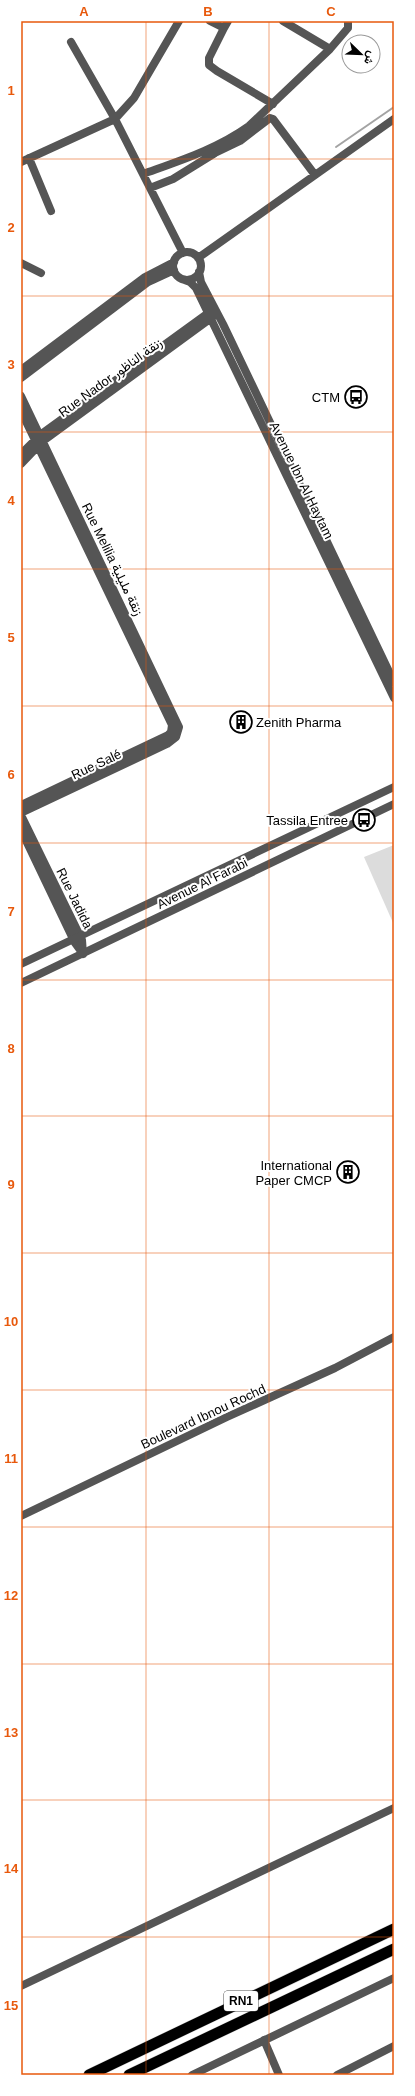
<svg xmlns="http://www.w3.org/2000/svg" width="415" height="2096" font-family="Helvetica,Vazirmatn,sans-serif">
	<rect width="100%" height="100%" fill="#fff"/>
	<path fill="#dcdcdc" d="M 394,845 L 394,925 L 364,857 Z"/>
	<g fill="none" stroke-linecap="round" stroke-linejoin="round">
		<path stroke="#a3a3a3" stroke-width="2" d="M 336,147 L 394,107"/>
		<g stroke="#dbdbdb" stroke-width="12">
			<path id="trunk" d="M 89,2075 L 394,1929
				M 129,2075 L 394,1949"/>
		</g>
		<path stroke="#555" stroke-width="8" d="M 210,21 L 224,28 L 228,21
			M 283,21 L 330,49
			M 224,28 L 209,58 L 209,65 L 217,71 L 273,104
			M 71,42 L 115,119 L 183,253
			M 29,158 L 51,211
			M 21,162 L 115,119 L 134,98 L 179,21
			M 143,174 C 179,161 217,149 249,126 L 330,49 L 348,28 L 348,21
			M 150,188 L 173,179 L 215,153 L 240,141 L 270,118 L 273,119 L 315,175
			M173 266a14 14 0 1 1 28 0a14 14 0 1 1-28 0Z
			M 198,258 L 394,119
			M 21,263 L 41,273
			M 199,272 L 201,282 L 223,324 L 394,682
			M 182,279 L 190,282 L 196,288 L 394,698
			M 21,370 L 145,277 L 174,262
			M 21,378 L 148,282 L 174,270
			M 21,396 L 179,727 L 176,737 L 167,744 L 21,813
			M 21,411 L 172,725 L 171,732
			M 21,454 L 40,435 L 211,311
			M 21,464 L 43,441 L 214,316
			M 21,805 L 168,735 L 171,732
			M 21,815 L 82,940 L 83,954
			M 21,830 L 75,943 L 83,954
			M 21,1516 L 227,1417 L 335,1368 L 394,1337
			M 21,1986 L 394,1808
			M 264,2040 L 279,2075
			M 192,2075 L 394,1978
			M 337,2075 L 394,2046"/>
		<path stroke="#555" stroke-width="8" d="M 21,964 L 394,787
			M 21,983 L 394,804"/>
		<use href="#trunk" stroke="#000" stroke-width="11"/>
	</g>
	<path fill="none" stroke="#e8590c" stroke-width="1" stroke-opacity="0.55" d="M 146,21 L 146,2075M 269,21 L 269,2075M 21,159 L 394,159M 21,296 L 394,296M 21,432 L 394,432M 21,569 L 394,569M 21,706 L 394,706M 21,843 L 394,843M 21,980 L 394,980M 21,1116 L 394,1116M 21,1253 L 394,1253M 21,1390 L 394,1390M 21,1527 L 394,1527M 21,1664 L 394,1664M 21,1800 L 394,1800M 21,1937 L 394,1937"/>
	<defs>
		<g id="bus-ring" transform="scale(1.15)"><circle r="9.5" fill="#fff" stroke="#000" stroke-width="1.5"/><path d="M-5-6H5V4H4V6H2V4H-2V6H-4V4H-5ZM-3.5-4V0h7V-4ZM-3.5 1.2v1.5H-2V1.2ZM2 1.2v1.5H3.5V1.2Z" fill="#000"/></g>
		<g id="building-ring" transform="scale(1.15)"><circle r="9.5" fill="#fff" stroke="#000" stroke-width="1.5"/><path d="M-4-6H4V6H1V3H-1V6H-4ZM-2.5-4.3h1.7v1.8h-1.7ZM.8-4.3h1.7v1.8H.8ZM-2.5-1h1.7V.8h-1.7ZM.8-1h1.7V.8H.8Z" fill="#000"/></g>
	</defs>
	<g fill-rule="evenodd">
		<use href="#bus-ring" x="356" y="397"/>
		<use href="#building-ring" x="241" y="722"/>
		<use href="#bus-ring" x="364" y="820"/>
		<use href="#building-ring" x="348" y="1172"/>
	</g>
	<g text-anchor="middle" stroke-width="4" stroke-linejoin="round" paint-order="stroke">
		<rect fill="#fff" stroke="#4c4c4c" stroke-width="1" x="224" y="1991" width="34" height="20" rx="3"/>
		<g font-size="12" font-weight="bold" fill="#000">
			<text x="241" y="2005">RN1</text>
		</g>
		<g font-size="13" fill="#000" stroke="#fff">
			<text transform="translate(110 377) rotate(-36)" y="5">Rue Nador زنقة الناظور</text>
			<text transform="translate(302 480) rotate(64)" y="5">Avenue Ibn Al Haytam</text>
			<text transform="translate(113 559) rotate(64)" y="5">Rue Melilia زنقة مليلية</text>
			<text transform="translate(96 764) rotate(-25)" y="5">Rue Salé</text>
			<text transform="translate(202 883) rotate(-26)" y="5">Avenue Al Farabi</text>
			<text transform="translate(75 898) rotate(64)" y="5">Rue Jadida</text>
			<text transform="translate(203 1416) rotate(-25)" y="5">Boulevard Ibnou Rochd</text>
		</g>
		<g font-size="13" fill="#000" stroke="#fff" text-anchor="end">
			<text x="340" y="402">CTM</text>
			<text x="256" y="727" text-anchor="start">Zenith Pharma</text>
			<text x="348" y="825">Tassila Entree</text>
			<text x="332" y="1170">International<tspan x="332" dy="15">Paper CMCP</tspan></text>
		</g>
	</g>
	<rect width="415" height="2096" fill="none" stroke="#ffffff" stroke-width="44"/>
	<g transform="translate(361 54) rotate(113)"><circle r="19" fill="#ffffff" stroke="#999999"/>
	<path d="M0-3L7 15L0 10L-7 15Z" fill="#000000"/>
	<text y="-6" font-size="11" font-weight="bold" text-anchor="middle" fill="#000000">ش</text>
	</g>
	<rect x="22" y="22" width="371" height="2052" fill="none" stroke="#e8590c" stroke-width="1.5"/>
	<g font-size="13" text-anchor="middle" font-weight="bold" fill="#e8590c">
		<text x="84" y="16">A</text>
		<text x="208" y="16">B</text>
		<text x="331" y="16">C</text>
		<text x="11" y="95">1</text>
		<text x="11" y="232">2</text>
		<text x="11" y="369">3</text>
		<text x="11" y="505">4</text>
		<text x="11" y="642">5</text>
		<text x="11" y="779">6</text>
		<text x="11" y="916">7</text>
		<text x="11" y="1053">8</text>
		<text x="11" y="1189">9</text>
		<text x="11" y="1326">10</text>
		<text x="11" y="1463">11</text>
		<text x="11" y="1600">12</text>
		<text x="11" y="1737">13</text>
		<text x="11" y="1873">14</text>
		<text x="11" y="2010">15</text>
	</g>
</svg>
